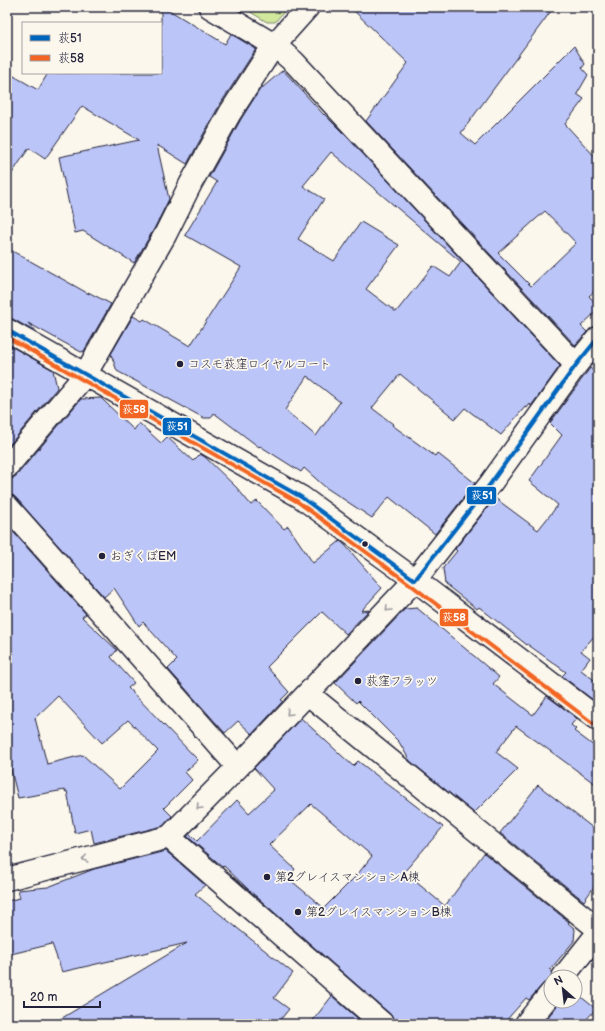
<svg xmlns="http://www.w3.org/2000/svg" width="605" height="1031" font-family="'Balsamiq Sans','Klee One',sans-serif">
	<rect width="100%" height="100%" fill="#fbf7ec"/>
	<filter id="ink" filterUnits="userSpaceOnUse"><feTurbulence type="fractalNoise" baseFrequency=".025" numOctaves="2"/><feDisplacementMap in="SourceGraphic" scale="8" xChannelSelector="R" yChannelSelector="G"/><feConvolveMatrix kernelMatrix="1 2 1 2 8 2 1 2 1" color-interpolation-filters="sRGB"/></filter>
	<g filter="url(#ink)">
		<path fill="#d0e79c" stroke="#79846c" d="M 242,7 L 288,7 L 275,22 L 267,22 Z"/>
		<path fill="#bcc5f7" stroke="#22223b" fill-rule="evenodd" d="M 161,7 L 164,7 L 225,44 L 231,34 L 256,49 L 219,106 L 187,164 L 157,145 L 169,199 L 154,229 L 134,263 L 83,231 L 75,233 L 59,157 L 139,140 L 82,106 L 45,159 L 29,148 L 7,181 L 7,72 L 38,90 L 48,73 L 161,73 Z
			M 350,7 L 554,7 L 461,133 L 475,145 L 574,46 L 585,64 L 582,68 L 588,75 L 577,94 L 584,99 L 565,124 L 598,160 L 598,288 L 589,296 L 598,306 L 598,310 L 581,326 L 587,332 L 575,345 L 366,121 L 408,63 ZM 545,211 L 576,243 L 531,286 L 498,253 Z
			M 283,70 L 324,115 L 324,114 L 351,141 L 560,366 L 531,406 L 530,404 L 527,408 L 525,407 L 501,435 L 465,408 L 455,419 L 400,374 L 372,408 L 393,424 L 392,425 L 435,456 L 437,453 L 475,483 L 435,534 L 389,497 L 372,518 L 325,487 L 304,468 L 301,472 L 260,446 L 259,447 L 214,413 L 211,418 L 204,418 L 117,371 L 111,354 L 133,316 L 142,321 L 144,319 L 190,346 L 241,267 L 185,235 L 217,182 L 209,177 L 241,119 L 262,86 L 262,88 ZM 331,152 L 461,262 L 450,277 L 433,266 L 396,312 L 366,289 L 399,245 L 361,222 L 334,261 L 298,239 L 324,199 L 303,186 ZM 307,376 L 340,402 L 316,436 L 285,410 Z
			M 7,248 L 89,294 L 88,292 L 111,304 L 84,351 L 81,352 L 28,323 L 37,333 L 13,319 L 7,318 Z
			M 7,344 L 53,370 L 57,388 L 7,448 Z
			M 590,368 L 598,374 L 598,632 L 581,651 L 590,658 L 581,670 L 598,683 L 598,694 L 593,700 L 562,676 L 566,672 L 527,644 L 527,645 L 479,607 L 477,609 L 445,584 L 443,568 L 457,551 L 455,549 L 495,498 L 538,530 L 558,505 L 529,481 L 562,435 L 550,423 Z
			M 101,398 L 134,430 L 139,423 L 161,443 L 167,437 L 193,461 L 200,454 L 205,457 L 237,488 L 251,505 L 257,501 L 284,529 L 288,526 L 313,563 L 340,541 L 345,545 L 382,588 L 361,611 L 369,610 L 346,634 L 322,612 L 267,667 L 289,692 L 281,700 L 283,701 L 252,734 L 238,721 L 225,733 L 168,669 L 177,660 L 143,622 L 139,626 L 114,588 L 104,597 L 16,498 L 11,494 L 7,494 L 7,479 L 12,479 L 17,475 L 81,399 Z
			M 7,525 L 86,614 L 82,617 L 117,650 L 111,657 L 134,683 L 128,688 L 198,760 L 185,772 L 192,780 L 164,808 L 172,816 L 163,826 L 94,843 L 91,829 L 75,833 L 67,791 L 65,792 L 65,790 L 18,798 L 10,766 L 7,767 ZM 58,696 L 102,743 L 128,720 L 158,751 L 120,789 L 83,755 L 47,764 L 35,718 Z
			M 417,608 L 499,677 L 493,684 L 533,715 L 547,696 L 577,718 L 571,725 L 576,729 L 574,731 L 598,749 L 598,786 L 516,726 L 496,752 L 518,769 L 474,813 L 410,761 L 399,742 L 358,701 L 356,703 L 335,683 L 405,609 Z
			M 301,718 L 353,766 L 358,761 L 443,827 L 404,872 L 445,906 L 484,853 L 569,922 L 568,923 L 575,929 L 574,941 L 550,970 L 552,972 L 551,981 L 546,982 L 542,985 L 529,1000 L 526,998 L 503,1024 L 395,1024 L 395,1020 L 391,1015 L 250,891 L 224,866 L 223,867 L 187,836 L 190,834 L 197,841 L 237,800 L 249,813 L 274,790 L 254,768 ZM 311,804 L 372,856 L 357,875 L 324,908 L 288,878 L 295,869 L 269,845 Z
			M 538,785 L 598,832 L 598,881 L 584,901 L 500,833 Z
			M 166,851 L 205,885 L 195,894 L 293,973 L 274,998 L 289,1009 L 277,1024 L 52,1024 L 187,943 L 62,972 L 52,944 L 7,955 L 7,901 L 20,898 L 18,890 L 48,887 L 94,869 Z
			M 575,992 L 596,1009 L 582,1024 L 556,1024 L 548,1017 L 561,1001 L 575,1001 Z
			M 332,996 L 364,1024 L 310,1024 Z"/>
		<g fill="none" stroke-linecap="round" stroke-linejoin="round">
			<g stroke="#22223b" stroke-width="25">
				<path id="street" d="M 210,7 L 274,45 L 294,62 L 576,365
					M 7,467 L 85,375 L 165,235 L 191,183 L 230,113 L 274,45 L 308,7
					M 7,506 L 238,767
					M 308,694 L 598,929
					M 169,837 L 383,1024
					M 7,879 L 169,837 L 238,767 L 415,580 L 491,483 L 576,365 L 598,338
					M 563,977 L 598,933
					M 526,1024 L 551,993"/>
			</g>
			<g stroke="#22223b" stroke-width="25">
				<path id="secondary" d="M 7,330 L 301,497 L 415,580 L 598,719"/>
			</g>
			<use href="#street" stroke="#fbf7ec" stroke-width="22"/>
			<use href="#secondary" stroke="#fbf7ec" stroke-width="22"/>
			<g stroke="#fbf7ec" stroke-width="7">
				<path id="bus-1" d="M 7,330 L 301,497 L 415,580 L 491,483 L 576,365 L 598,338"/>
			</g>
			<g stroke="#fbf7ec" stroke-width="7">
				<path id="bus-2" d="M 7,337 L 298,502 L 411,585 L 594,724"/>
			</g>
			<use href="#bus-1" stroke="#0065bd" stroke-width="4"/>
			<use href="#bus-2" stroke="#f26522" stroke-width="4"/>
		</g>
		<defs><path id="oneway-chevron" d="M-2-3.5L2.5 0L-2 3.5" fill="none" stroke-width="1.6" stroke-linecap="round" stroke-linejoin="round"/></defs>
		<g stroke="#99979c">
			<use href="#oneway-chevron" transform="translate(388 609) rotate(133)"/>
			<use href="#oneway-chevron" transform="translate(289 713) rotate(133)"/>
			<use href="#oneway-chevron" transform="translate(199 807) rotate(134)"/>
			<use href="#oneway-chevron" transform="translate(85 859) rotate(166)"/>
		</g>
	</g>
	<g fill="#22223b" stroke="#fbf7ec" stroke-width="1.5">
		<circle cx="180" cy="364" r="4"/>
		<circle cx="365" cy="544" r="3.5"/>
		<circle cx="102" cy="556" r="4"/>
		<circle cx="358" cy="681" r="4"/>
		<circle cx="267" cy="877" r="4"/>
		<circle cx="298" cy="912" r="4"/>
	</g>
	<g text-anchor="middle" stroke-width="3.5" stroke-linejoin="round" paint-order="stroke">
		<g font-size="12" fill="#22223b" stroke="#fbf7ec" text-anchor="start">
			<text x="188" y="368">コスモ荻窪ロイヤルコート</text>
			<text x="110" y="560">おぎくぼEM</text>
			<text x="366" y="685">荻窪フラッツ</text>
			<text x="275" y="881">第2グレイスマンションA棟</text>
			<text x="306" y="916">第2グレイスマンションB棟</text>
		</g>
	</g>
	<g stroke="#fbf7ec" stroke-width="1.5">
		<rect x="119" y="399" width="30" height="20" rx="4" fill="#f26522"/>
		<rect x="162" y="417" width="30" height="19" rx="4" fill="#0065bd"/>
		<rect x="466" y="486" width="31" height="19" rx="4" fill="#0065bd"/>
		<rect x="439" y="608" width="30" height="19" rx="4" fill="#f26522"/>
	</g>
	<g font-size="11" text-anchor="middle" font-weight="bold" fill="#fff">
		<text x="134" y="413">荻58</text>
		<text x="177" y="430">荻51</text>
		<text x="482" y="499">荻51</text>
		<text x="454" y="621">荻58</text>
	</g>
	<rect width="605" height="1031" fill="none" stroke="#fbf7ec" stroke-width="24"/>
	<rect x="12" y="12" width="581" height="1007" fill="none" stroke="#22223b" stroke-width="1.5" filter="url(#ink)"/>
	<rect x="22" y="22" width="140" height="52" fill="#fbf7ec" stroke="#a4a2a5"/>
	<rect x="30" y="35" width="20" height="6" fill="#0065bd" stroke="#a4a2a5"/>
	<text x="58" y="42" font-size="12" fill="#22223b">荻51</text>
	<rect x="30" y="55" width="20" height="6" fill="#f26522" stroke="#a4a2a5"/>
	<text x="58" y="62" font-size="12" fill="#22223b">荻58</text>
	<g transform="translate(563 989) rotate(332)"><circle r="19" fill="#fbf7ec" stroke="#a4a2a5"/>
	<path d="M0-3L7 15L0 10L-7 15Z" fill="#22223b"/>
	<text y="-6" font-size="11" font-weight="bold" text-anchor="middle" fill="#22223b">N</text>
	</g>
	<path d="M24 1001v6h76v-6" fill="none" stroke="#22223b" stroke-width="2"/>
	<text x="30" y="1001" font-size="12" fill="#22223b" stroke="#fbf7ec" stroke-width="3" paint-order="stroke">20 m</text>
</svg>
